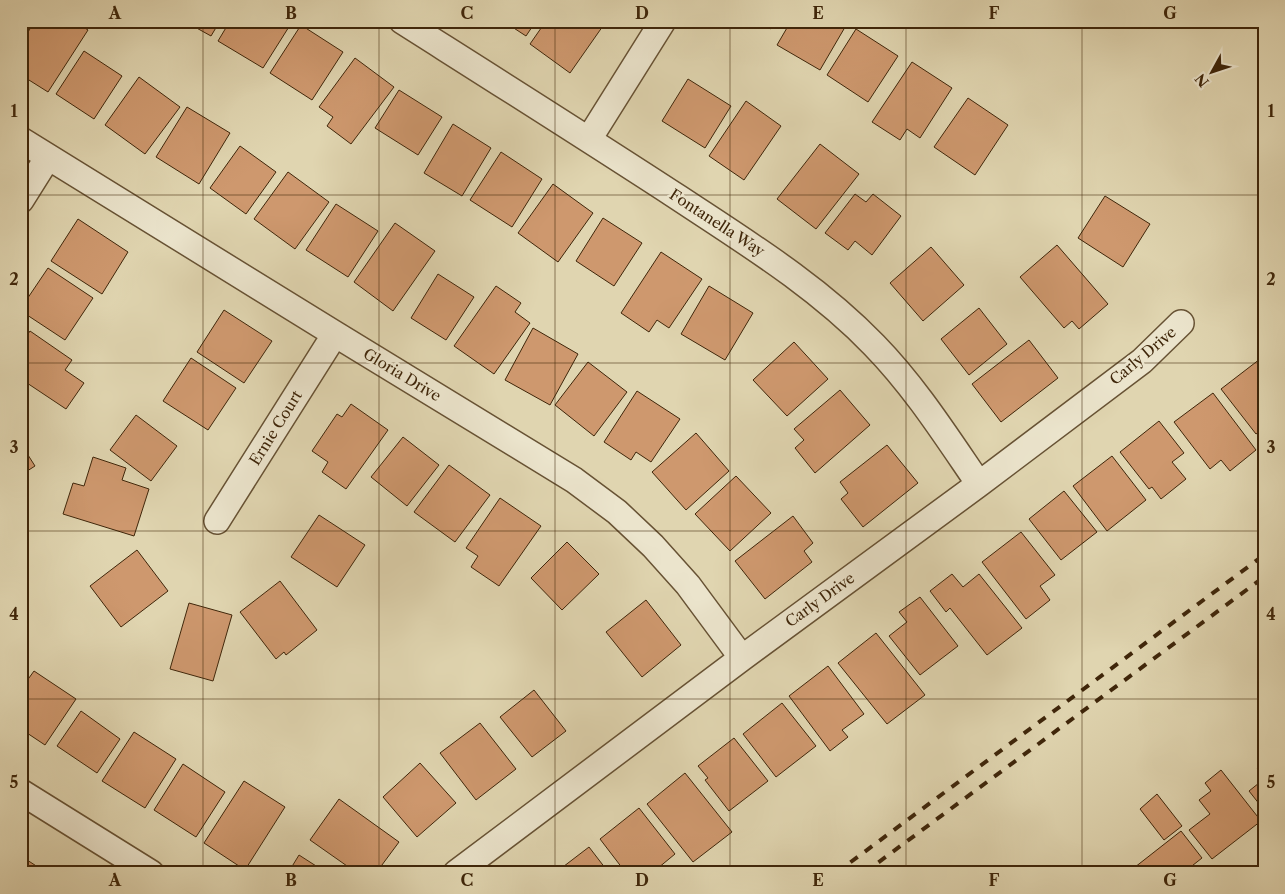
<svg xmlns="http://www.w3.org/2000/svg" width="1285" height="894" font-family="'Libre Caslon Text',serif">
	<rect width="100%" height="100%" fill="#e0d5b0"/>
	<filter id="stains"><feTurbulence type="fractalNoise" baseFrequency=".004" numOctaves="4"/><feColorMatrix values="0 0 0 0 .2 0 0 0 0 .09 0 0 0 0 .02 0 0 0 .5 -.17"/></filter>
	<radialGradient id="worn" r=".72"><stop offset=".6" stop-color="#630" stop-opacity="0"/><stop offset="1" stop-color="#630" stop-opacity=".3"/></radialGradient>
	<path fill="#ce986e" stroke="#3f260a" d="M 35,21 L 53,23 L 54,21 L 74,21 L 88,30 L 48,92 L 21,75 L 21,43 Z
		M 184,21 L 220,21 L 211,36 Z
		M 230,21 L 291,21 L 292,22 L 263,68 L 218,41 Z
		M 503,21 L 536,21 L 526,36 Z
		M 546,21 L 602,21 L 605,23 L 570,73 L 530,44 Z
		M 760,21 L 777,21 L 771,29 Z
		M 791,21 L 848,21 L 848,22 L 820,70 L 777,45 Z
		M 301,25 L 343,52 L 312,100 L 270,73 Z
		M 856,29 L 898,56 L 868,102 L 827,75 Z
		M 84,51 L 122,76 L 94,119 L 56,94 Z
		M 355,58 L 394,87 L 351,144 L 327,126 L 333,117 L 319,107 Z
		M 912,62 L 952,88 L 920,138 L 907,129 L 900,140 L 872,122 Z
		M 139,77 L 180,107 L 145,154 L 105,125 Z
		M 688,79 L 731,106 L 705,148 L 662,121 Z
		M 399,90 L 442,117 L 418,155 L 375,128 Z
		M 968,98 L 1008,125 L 975,175 L 934,147 Z
		M 746,101 L 781,126 L 744,180 L 709,156 Z
		M 187,107 L 230,133 L 199,184 L 156,157 Z
		M 453,124 L 491,148 L 462,196 L 424,173 Z
		M 820,144 L 859,174 L 816,229 L 777,199 Z
		M 240,146 L 276,172 L 246,214 L 210,188 Z
		M 501,152 L 542,179 L 512,227 L 470,200 Z
		M 288,172 L 329,202 L 295,249 L 254,219 Z
		M 553,184 L 593,213 L 558,262 L 518,233 Z
		M 855,194 L 866,202 L 873,194 L 901,216 L 872,255 L 855,241 L 848,250 L 825,233 Z
		M 1105,196 L 1150,224 L 1123,267 L 1078,238 Z
		M 336,204 L 378,231 L 348,277 L 306,250 Z
		M 603,218 L 642,243 L 614,286 L 576,261 Z
		M 78,219 L 128,252 L 102,294 L 51,261 Z
		M 395,223 L 435,251 L 393,311 L 354,282 Z
		M 1057,245 L 1108,304 L 1079,329 L 1072,321 L 1064,328 L 1020,277 Z
		M 931,247 L 964,285 L 923,321 L 890,283 Z
		M 661,252 L 702,279 L 669,328 L 657,320 L 649,332 L 621,313 Z
		M 48,268 L 93,298 L 65,340 L 21,311 L 21,308 Z
		M 438,274 L 474,297 L 446,340 L 411,318 Z
		M 496,286 L 521,303 L 515,312 L 530,323 L 494,374 L 454,346 Z
		M 709,286 L 753,313 L 725,360 L 681,334 Z
		M 979,308 L 1007,344 L 969,375 L 941,339 Z
		M 224,310 L 272,341 L 244,383 L 197,352 Z
		M 533,328 L 578,354 L 550,405 L 505,380 Z
		M 30,331 L 72,360 L 65,370 L 84,383 L 66,409 L 21,379 L 21,344 Z
		M 1029,340 L 1058,378 L 1001,422 L 972,384 Z
		M 794,342 L 828,379 L 787,416 L 753,380 Z
		M 191,358 L 236,388 L 208,430 L 163,401 Z
		M 1260,359 L 1264,363 L 1264,428 L 1256,434 L 1221,389 Z
		M 588,362 L 627,392 L 594,436 L 555,405 Z
		M 840,390 L 870,425 L 815,473 L 795,448 L 804,440 L 794,429 Z
		M 637,391 L 680,419 L 651,462 L 636,452 L 631,460 L 604,442 Z
		M 1213,393 L 1256,450 L 1230,471 L 1221,460 L 1210,469 L 1174,422 Z
		M 351,404 L 388,430 L 346,489 L 322,472 L 328,462 L 312,451 L 337,414 L 342,417 Z
		M 136,415 L 177,446 L 151,481 L 110,450 Z
		M 1159,421 L 1184,453 L 1172,462 L 1186,479 L 1161,499 L 1152,487 L 1149,489 L 1120,452 Z
		M 696,433 L 729,471 L 686,510 L 652,472 Z
		M 403,437 L 439,465 L 407,506 L 371,477 Z
		M 21,444 L 35,466 L 21,475 Z
		M 887,445 L 918,483 L 863,527 L 841,499 L 848,493 L 840,482 Z
		M 1112,456 L 1146,500 L 1107,531 L 1073,486 Z
		M 93,457 L 126,468 L 122,480 L 149,489 L 134,536 L 63,514 L 73,483 L 84,486 Z
		M 449,465 L 490,495 L 455,542 L 414,512 Z
		M 736,476 L 771,513 L 730,551 L 695,514 Z
		M 1064,491 L 1097,532 L 1061,560 L 1029,519 Z
		M 500,498 L 541,526 L 499,586 L 471,567 L 478,556 L 466,548 Z
		M 319,515 L 365,545 L 337,587 L 291,557 Z
		M 793,516 L 813,543 L 804,551 L 812,562 L 765,599 L 735,561 Z
		M 1021,532 L 1055,575 L 1040,586 L 1050,600 L 1026,619 L 982,562 Z
		M 567,542 L 599,574 L 562,610 L 531,578 Z
		M 137,550 L 168,591 L 121,627 L 90,586 Z
		M 952,574 L 963,587 L 979,574 L 1022,628 L 987,655 L 950,608 L 946,612 L 930,591 Z
		M 280,581 L 317,630 L 286,655 L 284,652 L 276,659 L 240,612 Z
		M 920,597 L 958,646 L 920,675 L 889,636 L 907,622 L 899,612 Z
		M 646,600 L 681,645 L 642,677 L 606,632 Z
		M 189,603 L 232,615 L 213,681 L 170,669 Z
		M 876,633 L 925,695 L 887,724 L 838,663 Z
		M 828,666 L 864,714 L 842,730 L 848,737 L 830,751 L 789,696 Z
		M 34,671 L 76,699 L 45,745 L 21,729 L 21,689 Z
		M 534,690 L 566,731 L 532,757 L 500,717 Z
		M 782,703 L 816,746 L 776,777 L 743,734 Z
		M 81,711 L 120,739 L 97,773 L 57,746 Z
		M 480,723 L 516,769 L 476,800 L 440,753 Z
		M 134,732 L 176,759 L 145,808 L 102,781 Z
		M 734,738 L 768,781 L 729,811 L 705,780 L 708,778 L 698,766 Z
		M 1264,762 L 1264,776 L 1257,768 Z
		M 420,763 L 456,803 L 417,837 L 383,797 Z
		M 183,764 L 225,792 L 196,837 L 154,810 Z
		M 1221,770 L 1261,821 L 1212,859 L 1189,830 L 1210,814 L 1199,800 L 1211,791 L 1205,783 Z
		M 685,773 L 732,832 L 693,862 L 647,804 Z
		M 1264,779 L 1264,810 L 1249,791 Z
		M 244,781 L 285,807 L 245,870 L 204,843 Z
		M 1157,794 L 1182,826 L 1164,840 L 1140,809 Z
		M 339,799 L 399,842 L 376,873 L 357,873 L 310,840 Z
		M 639,808 L 675,854 L 652,873 L 626,873 L 600,839 Z
		M 1181,831 L 1202,858 L 1183,873 L 1132,873 L 1130,871 Z
		M 589,847 L 609,873 L 555,873 Z
		M 299,855 L 327,873 L 288,873 Z
		M 21,856 L 47,873 L 21,873 Z
		M 1108,866 L 1113,873 L 1100,873 Z"/>
	<g fill="none" stroke-linecap="round" stroke-linejoin="round">
		<g stroke="#675234" stroke-width="28">
			<path id="minor" d="M 402,21 C 495,80 587,138 679,198 C 747,243 817,286 874,345 C 915,387 946,436 979,484
				M 589,139 L 663,21
				M 21,140 L 335,334 L 574,480 L 617,512 L 653,546 L 688,585 L 742,658
				M 21,200 L 48,157
				M 217,521 L 335,334
				M 21,792 L 151,873
				M 456,873 L 742,658 L 979,484 L 1142,361 L 1181,323"/>
		</g>
		<use href="#minor" stroke="#ebe4cc" stroke-width="25"/>
		<path stroke="#3f260a" stroke-width="4" stroke-dasharray="9 9" stroke-linecap="butt" d="M 836,873 L 1264,555
			M 864,873 L 1264,577"/>
	</g>
	<path fill="none" stroke="#3f260a" stroke-width="1" stroke-opacity="0.55" d="M 203,21 L 203,873M 379,21 L 379,873M 555,21 L 555,873M 730,21 L 730,873M 906,21 L 906,873M 1082,21 L 1082,873M 21,195 L 1264,195M 21,363 L 1264,363M 21,531 L 1264,531M 21,699 L 1264,699"/>
	<g text-anchor="middle" stroke-width="5" stroke-linejoin="round" paint-order="stroke">
		<g font-size="15" fill="#3f260a" stroke="#ebe4cc">
			<text transform="translate(717 223) rotate(33)" y="5">Fontanella Way</text>
			<text transform="translate(1143 356) rotate(-40)" y="5">Carly Drive</text>
			<text transform="translate(402 375) rotate(31)" y="5">Gloria Drive</text>
			<text transform="translate(276 428) rotate(-58)" y="5">Ernie Court</text>
			<text transform="translate(820 600) rotate(-36)" y="5">Carly Drive</text>
		</g>
	</g>
	<rect width="1285" height="894" fill="none" stroke="#e0d5b0" stroke-width="55"/>
	<g transform="translate(1212 72) rotate(230)" stroke="#ebe4cc" stroke-width="4" paint-order="stroke">
	<path d="M0-4L9 19L0 12L-9 19Z" fill="#3f260a"/>
	<text y="-8" font-size="14" font-weight="bold" text-anchor="middle" fill="#3f260a">N</text>
	</g>
	<rect x="28" y="28" width="1230" height="838" fill="none" stroke="#3f260a" stroke-width="2"/>
	<g font-size="16" text-anchor="middle" font-weight="bold" fill="#3f260a">
		<text x="115" y="19">A</text>
		<text x="291" y="19">B</text>
		<text x="467" y="19">C</text>
		<text x="642" y="19">D</text>
		<text x="818" y="19">E</text>
		<text x="994" y="19">F</text>
		<text x="1170" y="19">G</text>
		<text x="14" y="117">1</text>
		<text x="1271" y="117">1</text>
		<text x="14" y="285">2</text>
		<text x="1271" y="285">2</text>
		<text x="14" y="453">3</text>
		<text x="1271" y="453">3</text>
		<text x="14" y="620">4</text>
		<text x="1271" y="620">4</text>
		<text x="14" y="788">5</text>
		<text x="1271" y="788">5</text>
		<text x="115" y="886">A</text>
		<text x="291" y="886">B</text>
		<text x="467" y="886">C</text>
		<text x="642" y="886">D</text>
		<text x="818" y="886">E</text>
		<text x="994" y="886">F</text>
		<text x="1170" y="886">G</text>
	</g>
	<rect width="100%" height="100%" filter="url(#stains)"/>
	<rect width="100%" height="100%" fill="url(#worn)"/>
</svg>
